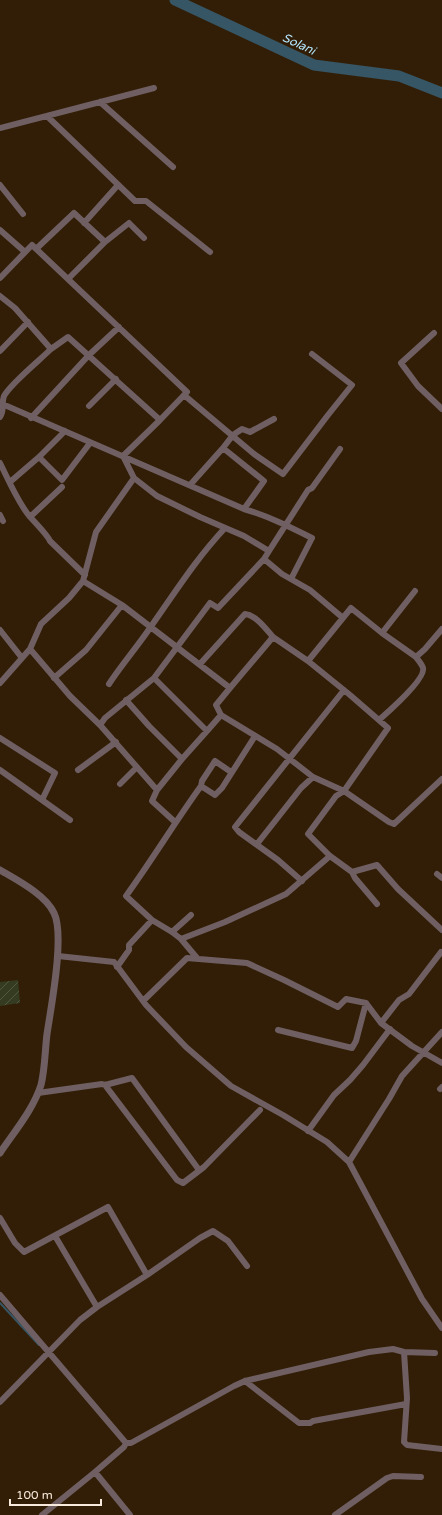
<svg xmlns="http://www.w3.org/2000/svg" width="442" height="1515" font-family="'Varela Round',sans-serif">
	<defs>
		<pattern id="garden-furrows" width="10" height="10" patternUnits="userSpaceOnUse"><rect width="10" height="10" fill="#343b20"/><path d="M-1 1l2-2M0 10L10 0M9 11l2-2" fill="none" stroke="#525840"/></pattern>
	</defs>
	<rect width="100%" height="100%" fill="#321e06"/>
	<path fill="url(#garden-furrows)" d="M 18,980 L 20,1003 L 0,1006 L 0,982 Z"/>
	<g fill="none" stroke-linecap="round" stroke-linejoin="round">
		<path stroke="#365665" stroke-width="2" d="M 0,1303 L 39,1345"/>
		<path stroke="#365665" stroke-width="11" d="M 175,0 L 314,65 L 399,76 L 442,93"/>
		<path stroke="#6f5f62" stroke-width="6" d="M 100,102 L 173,167
			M 47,116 L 135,201 L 146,201 L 210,252
			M 0,128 L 154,88
			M 0,185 L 23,214
			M 84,223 L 118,185
			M 0,230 L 25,252
			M 36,249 L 74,213 L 105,242
			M 0,278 L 32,245 L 187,392 L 160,420
			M 68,279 L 105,242 L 129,223 L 144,238
			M 0,296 L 15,308 L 51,349 L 68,337 L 160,420 L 123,456 L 134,478 L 96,532 L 83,581 L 69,598 L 41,624 L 30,649 L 0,683
			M 434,333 L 401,363 L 418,386 L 442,409
			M 0,351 L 28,322
			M 184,395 L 254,454 L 283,474 L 328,415 L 352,385 L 312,354
			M 0,403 L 244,509 C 268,516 290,527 312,538 L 291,579
			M 89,406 L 116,379
			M 0,417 C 5,409 1,404 4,396 C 10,384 41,359 51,349
			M 31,418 L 89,355 L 119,327
			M 223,448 L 233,435 L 242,429 L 250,432 L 274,419
			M 39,457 L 62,480 L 90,443
			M 0,463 C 8,479 16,498 27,513 C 32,520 47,534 50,541 L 85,575
			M 134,478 L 157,496 L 200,517 L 244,536 L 269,551 L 264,559 L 282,574 L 310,590 L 343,618
			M 10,482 L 39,457 L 65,431
			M 190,485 L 223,448 L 264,481 L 244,509
			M 0,515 L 3,521
			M 30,517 L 62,487
			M 269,551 L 308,490 L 312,488 L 340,449
			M 83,581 L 122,605 L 230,688 L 273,637 L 308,661 L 351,608 L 382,633 L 415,591
			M 0,630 L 22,658
			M 382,633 L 416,657 L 425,649 L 442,629
			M 30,649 L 70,696 L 100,725 L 105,718 L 154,678 L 210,603 L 218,608 L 264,559
			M 200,664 L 245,614 C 256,615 266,629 273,637
			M 54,678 L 86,650 L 122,605
			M 154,678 L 207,731 L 221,715
			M 109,684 C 122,664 138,646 152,625 C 176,591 196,559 225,528
			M 230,688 L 216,705 L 221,715 L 277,749 L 313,777 L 344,791 L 388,728 L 350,695 L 308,661
			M 126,700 L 149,726 L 182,759
			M 379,720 C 388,712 426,679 423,668 C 422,664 418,660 416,657
			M 100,725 L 157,790 L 182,759 L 207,731
			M 0,738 L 55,773 L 42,800
			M 0,770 L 70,820
			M 78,770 L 116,742
			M 442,779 L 394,824 L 389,822 L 344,791 L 336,796 L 308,834 L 330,856 L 352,872 L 377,865 L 398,889 L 442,930
			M 120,784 L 136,768
			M 201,786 L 215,795 L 222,788 L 255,736
			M 157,790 L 152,801 L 175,822
			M 257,844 L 301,788 L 313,777
			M 352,872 L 355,878 L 377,904
			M 437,874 L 442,878
			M 302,881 L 278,860 L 239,832 L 235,827 L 344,690
			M 172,932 L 191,915
			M 181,939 L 225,922 L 286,894 L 330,856
			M 58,956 L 114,962 L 146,1005 L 186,1047 L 231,1086 L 283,1115 L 327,1142 L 349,1162 L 422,1299 L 442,1328
			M 197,958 L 181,939 L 172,932 L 152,920 L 126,896 C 152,860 175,822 201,786 L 202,781 L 215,761 L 231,772
			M 117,967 L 129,950 L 129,945 L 152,920
			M 143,1001 L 187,958 L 247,963 L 284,980 L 338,1007 L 346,999 L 366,1003 L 381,1023 L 412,1046 L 442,1063
			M 381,1023 L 399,1000 L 409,994 L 441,952 L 442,953
			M 278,1030 L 352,1048 L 356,1041 L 366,1003
			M 105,1085 L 177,1180 L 183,1183 L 204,1167 L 260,1110
			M 440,1089 L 442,1087
			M 38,1093 L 102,1084 L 105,1085 L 132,1078 L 199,1170
			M 308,1131 L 334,1095 L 350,1080 L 363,1065 L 390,1029
			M 349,1162 L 389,1099 L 402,1076 L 442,1032
			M 0,1218 L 15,1243 L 24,1252 L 108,1207 L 147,1275
			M 55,1236 L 97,1307
			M 0,1295 L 126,1443
			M 404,1352 L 407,1398 L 404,1442 L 407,1445 L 442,1449
			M 245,1381 L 299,1423 L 310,1423 L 313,1421 L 406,1404
			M 0,1402 L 80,1320 L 97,1307 L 147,1275 L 200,1238 L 213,1231 L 228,1241 L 247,1266
			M 95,1472 L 130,1515
			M 42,1515 L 95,1472 L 124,1447 L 126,1443 L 131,1443 L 234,1386 L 245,1381 L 369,1352 L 393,1349 L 404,1352 L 435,1353
			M 335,1515 L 387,1478 L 393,1476 L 421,1477"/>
		<path stroke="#6f5f62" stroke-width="7" d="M 0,870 C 17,880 46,895 54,913 C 65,935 51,1007 47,1034 C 45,1050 45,1069 41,1085 C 33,1110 14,1132 0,1153"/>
	</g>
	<g text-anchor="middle" stroke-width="3" stroke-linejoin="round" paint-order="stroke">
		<g font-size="12" font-style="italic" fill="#b3e5fc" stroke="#321e06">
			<text transform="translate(299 44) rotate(25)" y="4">Solani</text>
		</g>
	</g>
	<path d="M10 1499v6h91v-6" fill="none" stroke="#f8eadc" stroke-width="2"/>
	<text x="16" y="1499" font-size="12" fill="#f8eadc" stroke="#321e06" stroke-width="3" paint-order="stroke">100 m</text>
</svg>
